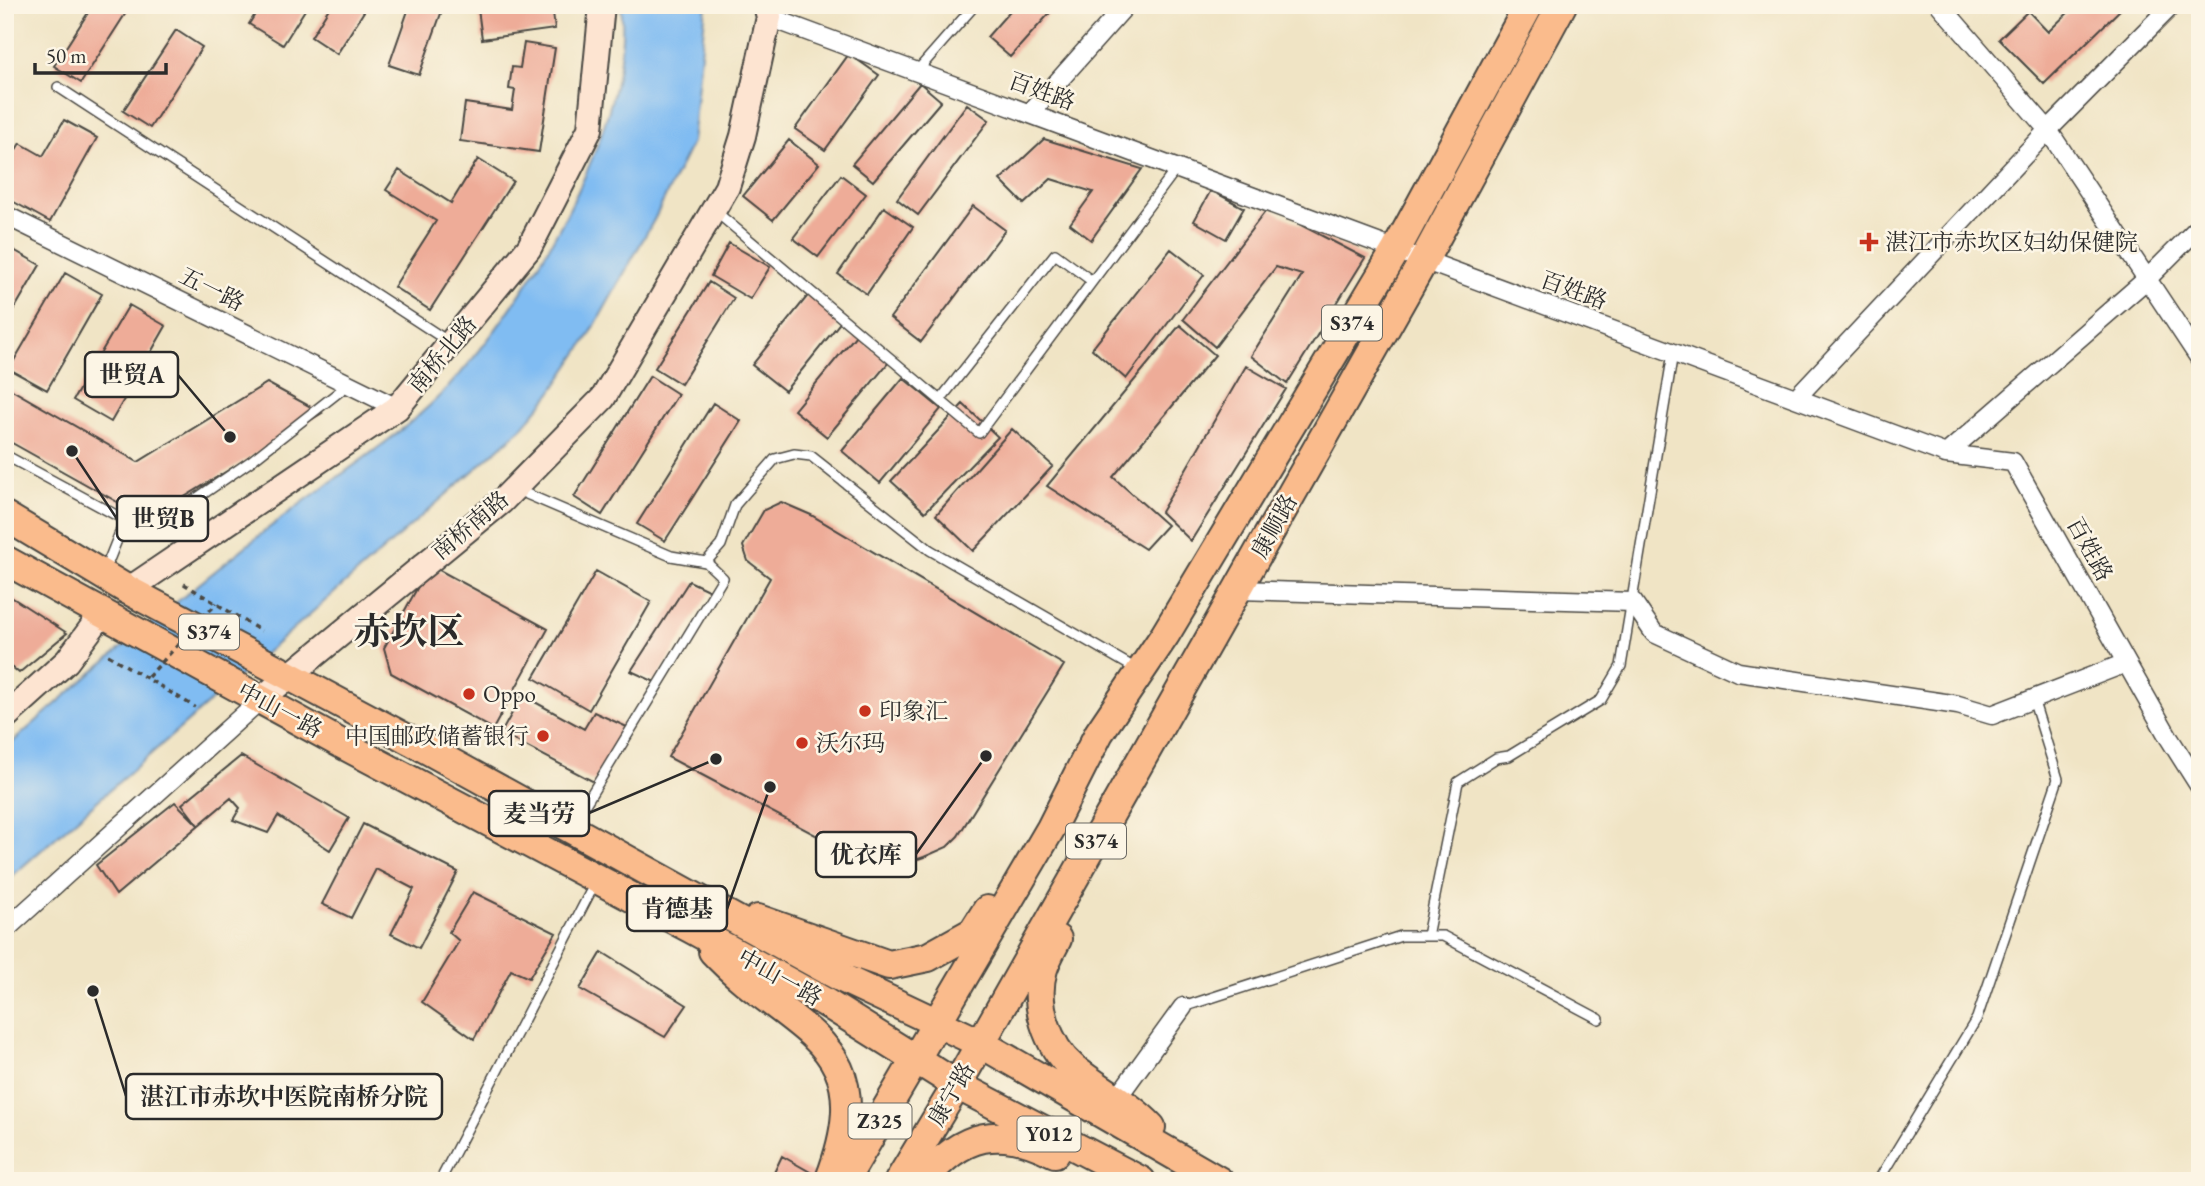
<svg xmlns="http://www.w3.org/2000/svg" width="2205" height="1186" font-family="'EB Garamond','Noto Serif SC',serif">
	<rect width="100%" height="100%" fill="#fcf5e5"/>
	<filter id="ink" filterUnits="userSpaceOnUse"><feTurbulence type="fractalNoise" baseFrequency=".0143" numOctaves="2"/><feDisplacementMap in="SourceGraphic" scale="14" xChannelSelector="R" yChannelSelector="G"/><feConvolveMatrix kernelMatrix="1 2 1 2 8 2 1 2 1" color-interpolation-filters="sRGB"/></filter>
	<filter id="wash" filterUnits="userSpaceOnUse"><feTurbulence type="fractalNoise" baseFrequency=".00686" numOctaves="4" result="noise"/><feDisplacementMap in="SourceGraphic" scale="28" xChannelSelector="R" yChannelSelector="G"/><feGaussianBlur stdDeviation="1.57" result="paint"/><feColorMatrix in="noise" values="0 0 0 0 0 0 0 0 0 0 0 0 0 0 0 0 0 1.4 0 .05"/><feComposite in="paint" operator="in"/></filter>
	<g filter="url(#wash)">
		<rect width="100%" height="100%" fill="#f0e4c5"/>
		<path fill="#80bcf2" stroke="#56748e" stroke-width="2" d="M 621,5 L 706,5 L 692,142 L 655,218 L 589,336 L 551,393 L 522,428 L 5,882 L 5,749 C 89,673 177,601 265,531 C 318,488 379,452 429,406 C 516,325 636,127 621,5 Z"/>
		<g id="blocks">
			<path fill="#eeac98" d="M 93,5 L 131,5 L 81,83 L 54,66 Z
				M 261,5 L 308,5 L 283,45 L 249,24 Z
				M 331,5 L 368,5 L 337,54 L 311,37 Z
				M 410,5 L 444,5 L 419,75 L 389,65 Z
				M 500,5 L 552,5 L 555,29 L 482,39 L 478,9 Z
				M 1015,5 L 1057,5 L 1010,57 L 987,37 Z
				M 2076,5 L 2125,5 L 2044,84 L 1999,39 L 2028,11 L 2048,32 Z
				M 176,30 L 202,47 L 150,128 L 123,111 Z
				M 524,43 L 555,48 L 539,152 L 460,141 L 465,103 L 512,110 L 515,90 L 509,89 L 512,67 L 520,68 Z
				M 849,54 L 879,75 L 825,150 L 795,129 Z
				M 920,83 L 941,101 L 873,181 L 852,164 Z
				M 967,104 L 989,120 L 918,215 L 897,199 Z
				M 64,120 L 97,138 L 50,222 L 5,197 L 5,168 L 20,143 L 43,156 Z
				M 1044,139 L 1142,169 L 1091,240 L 1070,224 L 1093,192 L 1051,179 L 1024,204 L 1000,180 Z
				M 789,140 L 819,164 L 773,220 L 743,196 Z
				M 478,159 L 513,181 L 430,310 L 394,287 L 436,221 L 386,190 L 399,170 L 451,203 Z
				M 841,175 L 866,194 L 818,257 L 793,238 Z
				M 1211,190 L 1244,208 L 1226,239 L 1194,221 Z
				M 973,206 L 1005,230 L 921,342 L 890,318 Z
				M 884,207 L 913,227 L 867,294 L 838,274 Z
				M 1268,208 L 1365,258 L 1287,384 L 1251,356 L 1302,275 L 1276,267 L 1215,347 L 1183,319 Z
				M 729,243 L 770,267 L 750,299 L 711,276 Z
				M 5,245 L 40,265 L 5,325 Z
				M 1171,249 L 1204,275 L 1126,379 L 1092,349 Z
				M 65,273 L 102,294 L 47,390 L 9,369 Z
				M 709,282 L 734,298 L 681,384 L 655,368 Z
				M 810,293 L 843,319 L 785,391 L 752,365 Z
				M 129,305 L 166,326 L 111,422 L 73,400 Z
				M 1180,325 L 1215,355 L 1113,477 L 1167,525 L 1145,549 L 1047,486 Z
				M 856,335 L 889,362 L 827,437 L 794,410 Z
				M 1246,366 L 1286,389 L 1191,541 L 1161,512 Z
				M 650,376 L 678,394 L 602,515 L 574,497 Z
				M 903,378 L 941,409 L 880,483 L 842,451 Z
				M 267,383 L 322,413 L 168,507 L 130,509 L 5,439 L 5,386 L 138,462 Z
				M 713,403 L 741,421 L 665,541 L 637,524 Z
				M 963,404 L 998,437 L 925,512 L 891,481 Z
				M 1012,429 L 1053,466 L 973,551 L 936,515 Z
				M 781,502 L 811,515 L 1064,665 L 958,836 L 947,847 L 924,857 L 906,863 L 883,864 L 859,858 L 668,757 L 770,578 L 748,561 L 743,546 L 764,510 Z
				M 430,565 L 548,629 L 493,729 L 391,673 L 384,648 Z
				M 596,571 L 651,602 L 589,710 L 534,678 Z
				M 689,581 L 710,591 L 655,682 L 631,671 Z
				M 5,593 L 67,633 L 19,673 L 5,661 Z
				M 522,695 L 584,729 L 594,712 L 627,727 L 594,782 L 501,733 Z
				M 241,756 L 349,818 L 330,850 L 278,816 L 268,833 L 233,820 L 240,808 L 231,798 L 116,895 L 96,865 L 175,802 L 198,825 L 182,804 Z
				M 363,824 L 458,872 L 419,948 L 391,934 L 414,889 L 376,869 L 351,918 L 322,904 Z
				M 473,892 L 556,933 L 529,978 L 511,970 L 474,1039 L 422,1002 L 459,941 L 449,932 Z
				M 602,952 L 687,1005 L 665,1037 L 580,989 Z
				M 782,1156 L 817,1176 L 815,1181 L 770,1181 Z"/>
		</g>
	</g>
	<g filter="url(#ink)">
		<use href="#blocks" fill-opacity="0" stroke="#494742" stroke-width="2"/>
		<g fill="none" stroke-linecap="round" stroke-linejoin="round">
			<g stroke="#494742" stroke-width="12">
				<path id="lane" d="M 917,71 L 975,5
					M 58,87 L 449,342
					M 715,211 L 979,433 L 1177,168
					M 940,400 L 1055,254 L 1092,281
					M 5,455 L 125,520 L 105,570
					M 515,489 L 671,556 L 706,562 L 721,545 L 735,505 L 775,459 L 794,454 L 811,456 L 930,550 L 1138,670
					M 125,520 L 171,516 L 251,461 L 349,384
					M 572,826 L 723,578 L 706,562
					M 1427,936 L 1458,782 L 1496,758 L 1509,756 L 1601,700 L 1621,666 L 1673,353
					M 1183,1007 L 1401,936 L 1443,936 L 1599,1019
					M 440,1181 L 595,883
					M 1878,1181 L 1977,1018 L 2058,779 L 2033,699"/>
			</g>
			<g stroke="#494742" stroke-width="21">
				<path id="street" d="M 1940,5 L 2048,130 L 2147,279 L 1946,454
					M 769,17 L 1946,454 L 2013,462 L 2169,738 L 2200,787
					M 1030,113 L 1126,5
					M 5,215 L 397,408
					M 2200,226 L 2147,279 L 2200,359
					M 1796,398 L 2048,130 L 2172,5
					M 1238,590 L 1633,602 L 1654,633 L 1738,672 L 1958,705 L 1992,715 L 2126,663
					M 5,930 L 260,700
					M 1117,1098 L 1183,1007"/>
			</g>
			<g stroke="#494742" stroke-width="28">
				<path id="secondary" d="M 128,590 L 397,408 L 529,248 L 590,129 L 602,5
					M 260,700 L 501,502 L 603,398 L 727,187 L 743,136 L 769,17 L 766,5
					M 5,717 L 67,661 L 102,614"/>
			</g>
			<g stroke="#494742" stroke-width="32">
				<path id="primary" d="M 5,516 L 128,590 L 417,744 L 842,978 L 980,1043 L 1219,1181
					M 5,560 L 340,743 L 692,929 L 823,1001 L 957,1085 L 1141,1181
					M 758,919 L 889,965 L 928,957 L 973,932 L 987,910
					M 1057,939 C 1052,949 1046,959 1043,969 C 1033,1002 1047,1046 1073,1068 C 1098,1089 1128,1103 1151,1127
					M 713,951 C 791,1035 884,1037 830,1179
					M 844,1181 L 1051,828 L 1099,733 L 1165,635 L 1396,250 L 1529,5
					M 899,1181 L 957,1085 L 1424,260 L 1562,5
					M 923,1181 C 962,1132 1000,1125 1055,1153"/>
			</g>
			<path stroke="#494742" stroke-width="3.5" stroke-dasharray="5 5" stroke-linecap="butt" d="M 184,584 L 261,631
				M 108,655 L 195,707"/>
			<use href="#lane" stroke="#fff" stroke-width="9"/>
			<use href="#street" stroke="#fff" stroke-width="18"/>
			<use href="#secondary" stroke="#fde4d1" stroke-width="24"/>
			<use href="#primary" stroke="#fabb8c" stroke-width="28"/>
			<path stroke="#494742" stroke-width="3.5" stroke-dasharray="5 5" stroke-linecap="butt" d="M 148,677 L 217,603"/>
		</g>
	</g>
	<g fill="#c8321e" stroke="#fcf5e5" stroke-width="2.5">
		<path d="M1865.5 231.5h7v7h7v7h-7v7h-7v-7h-7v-7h7z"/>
		<circle cx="469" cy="694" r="7"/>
		<circle cx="865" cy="711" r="7"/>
		<circle cx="543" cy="736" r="7"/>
		<circle cx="802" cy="743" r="7"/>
	</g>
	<g text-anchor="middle" stroke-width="5" stroke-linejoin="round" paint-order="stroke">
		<g fill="#fcf5e5" stroke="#6a6863" stroke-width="2">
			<rect x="1322" y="305.5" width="60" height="35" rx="5"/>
			<rect x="179" y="614.5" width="60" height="35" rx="5"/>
			<rect x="1066" y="823.5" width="60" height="35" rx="5"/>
			<rect x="848.5" y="1103.5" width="63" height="35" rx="5"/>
			<rect x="1017.5" y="1116.5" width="63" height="35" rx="5"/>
		</g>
		<g font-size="21" font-weight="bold" fill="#2b2b2b">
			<text x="1352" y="330">S374</text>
			<text x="209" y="639">S374</text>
			<text x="1096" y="848">S374</text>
			<text x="880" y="1128">Z325</text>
			<text x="1049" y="1141">Y012</text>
		</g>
		<g font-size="23" fill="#2b2b2b" stroke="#fcf5e5">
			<text transform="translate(1042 91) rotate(20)" y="8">百姓路</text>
			<text transform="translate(212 289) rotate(26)" y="8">五一路</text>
			<text transform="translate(1574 290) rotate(20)" y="8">百姓路</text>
			<text transform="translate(442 354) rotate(-50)" y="8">南桥北路</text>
			<text transform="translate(470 525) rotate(-40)" y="8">南桥南路</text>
			<text transform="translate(1274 526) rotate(-61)" y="8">康顺路</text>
			<text transform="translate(2090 549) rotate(61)" y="8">百姓路</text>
			<text transform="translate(280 710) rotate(28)" y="8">中山一路</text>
			<text transform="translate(780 977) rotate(29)" y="8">中山一路</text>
			<text transform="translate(951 1094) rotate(-60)" y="8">康宁路</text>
		</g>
		<g font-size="23" fill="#2b2b2b" stroke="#fcf5e5" text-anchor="start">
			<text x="1885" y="250">湛江市赤坎区妇幼保健院</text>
			<text x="483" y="702">Oppo</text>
			<text x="879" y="719">印象汇</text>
			<text x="529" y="744" text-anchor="end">中国邮政储蓄银行</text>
			<text x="816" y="751">沃尔玛</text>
		</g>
		<g font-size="37" font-weight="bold" fill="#2b2b2b" stroke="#fcf5e5">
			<text x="409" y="644">赤坎区</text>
		</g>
	</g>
	<path fill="none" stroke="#2b2b2b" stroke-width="2.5" d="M230 437L178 375M72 451L117 519M716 759L589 813M986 756L916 854M770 787L727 909M93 991L126 1096"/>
	<g fill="#2b2b2b" stroke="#fcf5e5" stroke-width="2.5">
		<circle cx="230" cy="437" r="7"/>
		<circle cx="72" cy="451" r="7"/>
		<circle cx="716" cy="759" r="7"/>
		<circle cx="986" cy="756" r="7"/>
		<circle cx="770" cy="787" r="7"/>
		<circle cx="93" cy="991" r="7"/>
	</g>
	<g fill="#fcf5e5" stroke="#2b2b2b" stroke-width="2.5">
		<rect x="85" y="352" width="93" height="45" rx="7"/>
		<rect x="117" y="496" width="91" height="45" rx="7"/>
		<rect x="489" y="791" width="100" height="45" rx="7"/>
		<rect x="816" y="832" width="100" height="45" rx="7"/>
		<rect x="627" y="886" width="100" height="45" rx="7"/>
		<rect x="126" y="1074" width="316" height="45" rx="7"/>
	</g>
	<g font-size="24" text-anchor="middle" font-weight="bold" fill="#2b2b2b">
		<text x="132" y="383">世贸A</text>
		<text x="163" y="527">世贸B</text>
		<text x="539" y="822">麦当劳</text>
		<text x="866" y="863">优衣库</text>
		<text x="677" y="917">肯德基</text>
		<text x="284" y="1105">湛江市赤坎中医院南桥分院</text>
	</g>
	<rect width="2205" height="1186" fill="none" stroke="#fcf5e5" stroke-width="28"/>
	<path d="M35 63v10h131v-10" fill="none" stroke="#2b2b2b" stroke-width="3.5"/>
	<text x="46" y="63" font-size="21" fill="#2b2b2b" stroke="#fcf5e5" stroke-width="5" paint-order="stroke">50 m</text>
</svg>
